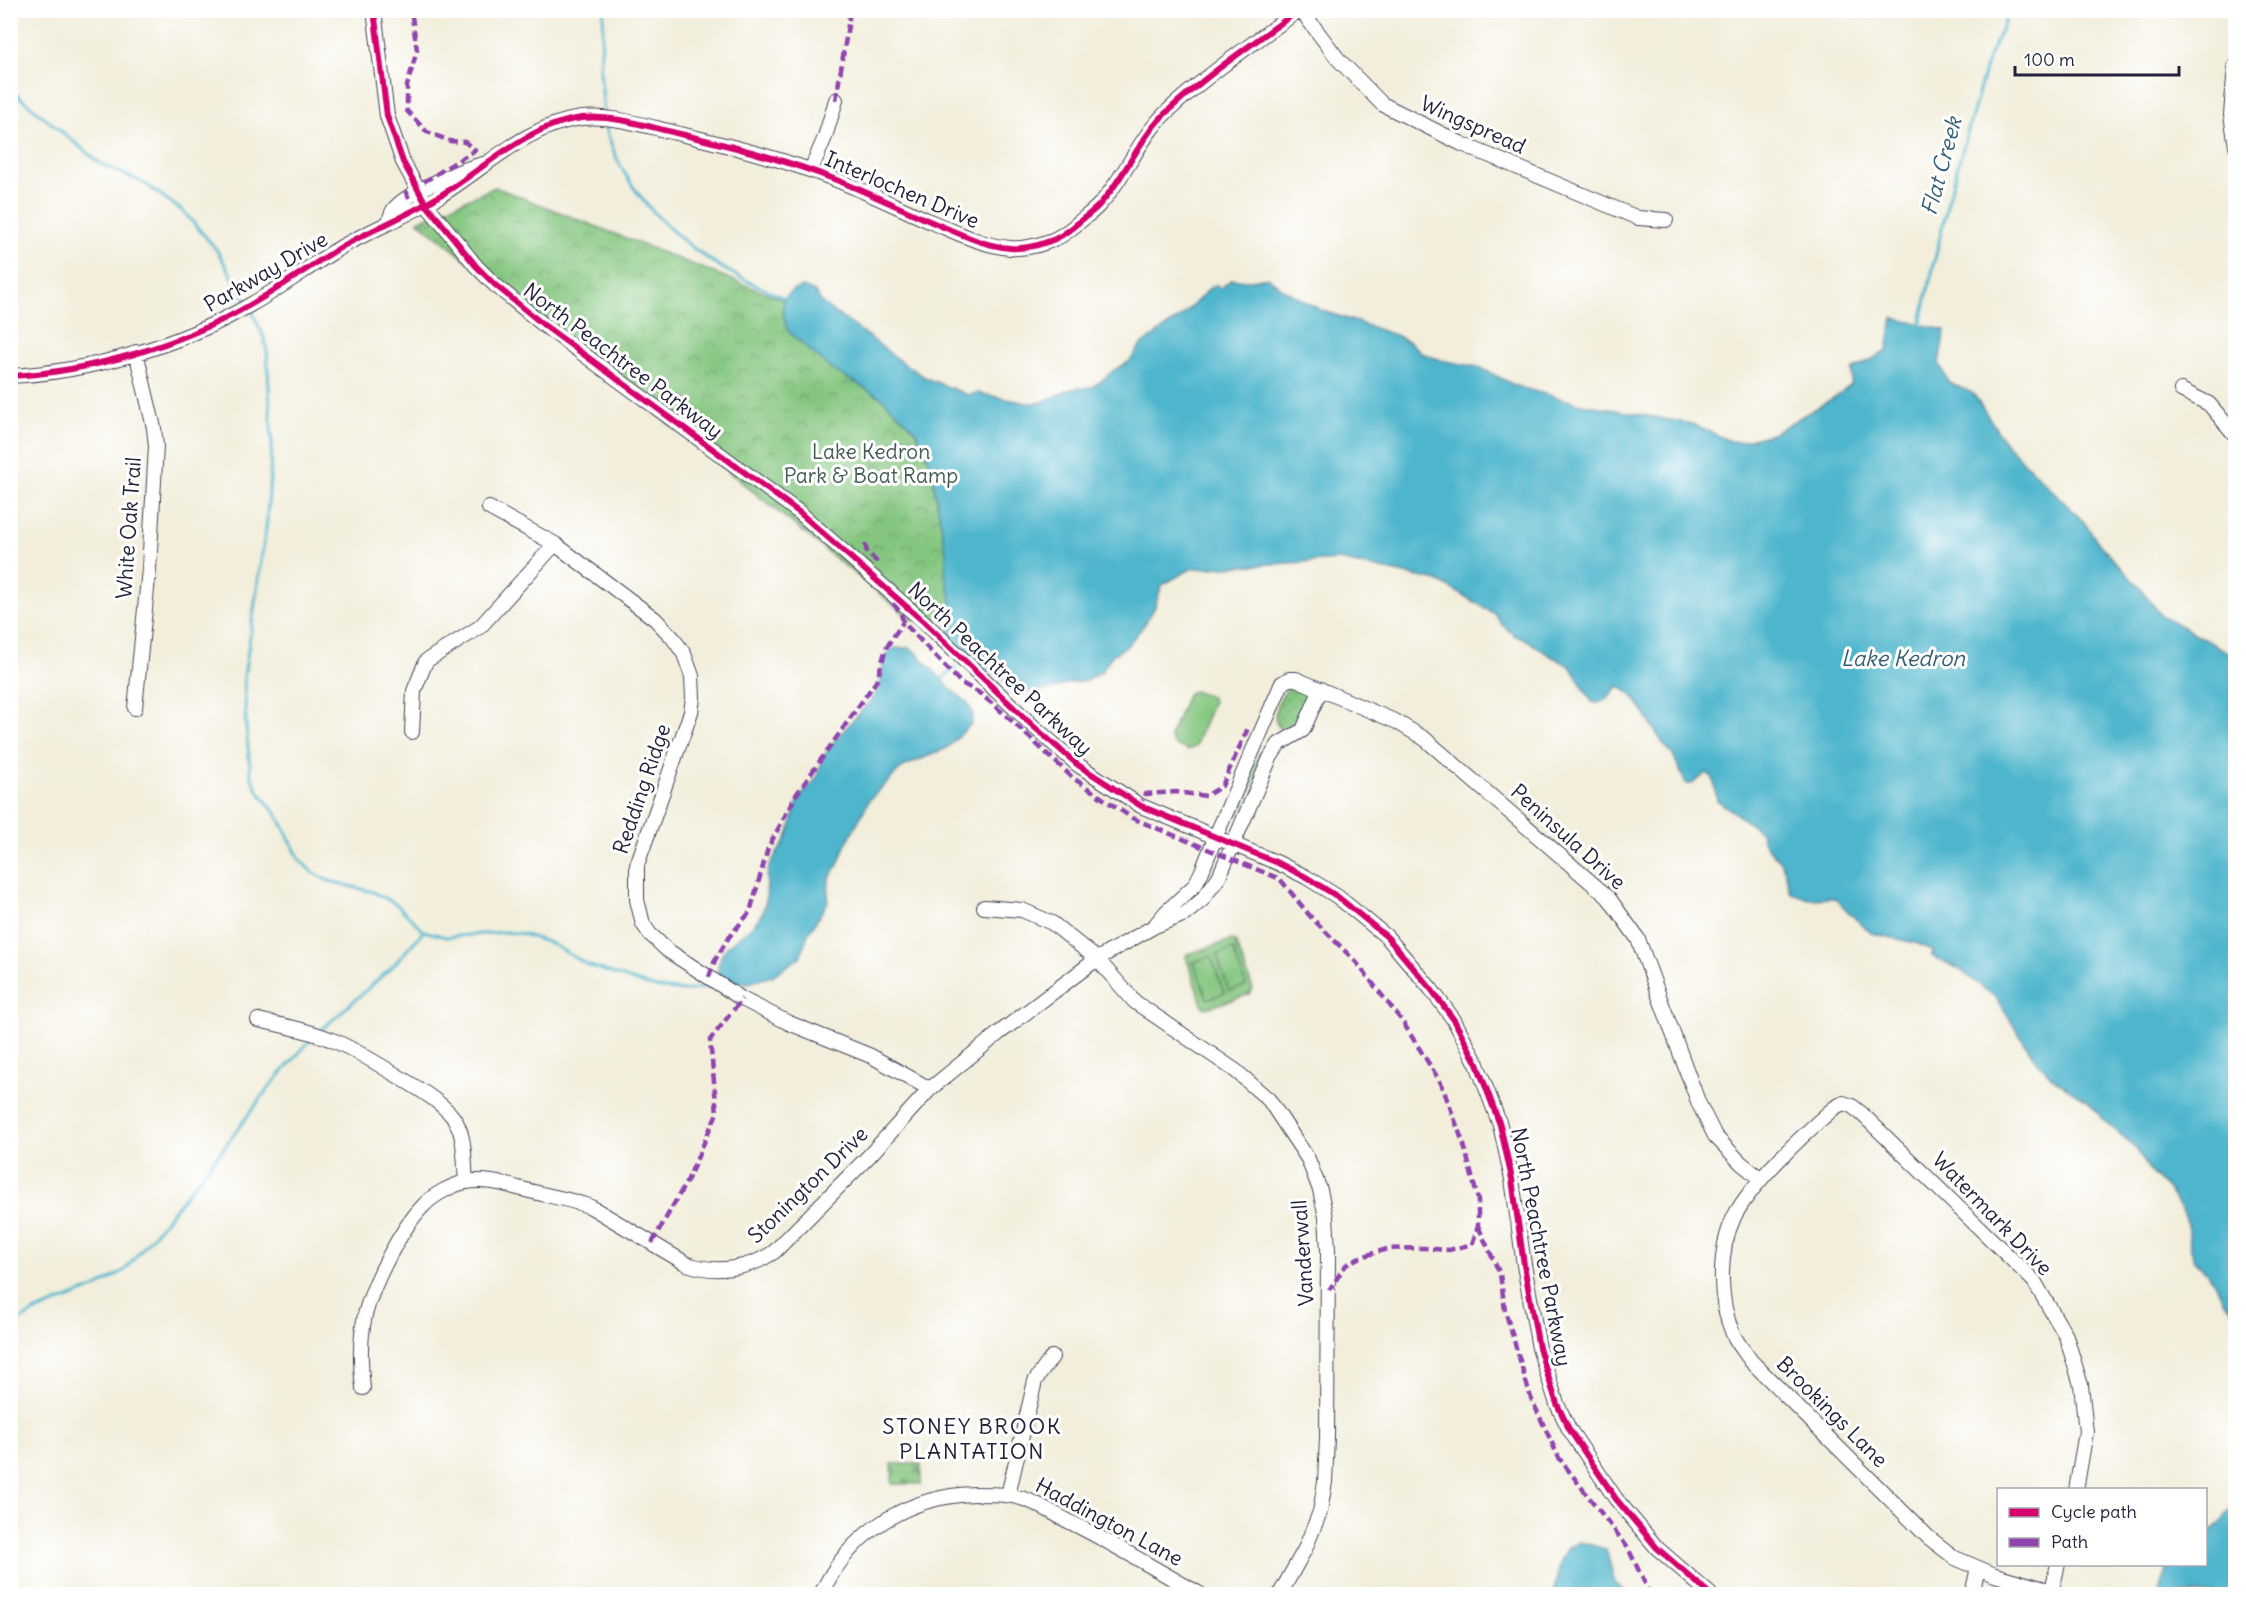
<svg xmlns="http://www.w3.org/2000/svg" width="2246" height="1605" font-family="Delius,sans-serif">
	<defs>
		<pattern id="grass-dots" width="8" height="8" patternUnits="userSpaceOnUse" patternTransform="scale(1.5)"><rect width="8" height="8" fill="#84c67f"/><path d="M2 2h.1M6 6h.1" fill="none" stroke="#6ca069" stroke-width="1.8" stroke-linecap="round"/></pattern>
		<pattern id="cemetery-stones" width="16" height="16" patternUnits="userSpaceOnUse" patternTransform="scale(1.5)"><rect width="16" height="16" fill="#84c67f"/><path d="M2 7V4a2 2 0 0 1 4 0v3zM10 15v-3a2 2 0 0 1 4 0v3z" fill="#6ca069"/></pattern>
		<pattern id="park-crowns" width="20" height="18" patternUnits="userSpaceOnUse" patternTransform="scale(1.5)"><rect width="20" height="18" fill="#84c67f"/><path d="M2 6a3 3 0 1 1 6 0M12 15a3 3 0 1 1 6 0" fill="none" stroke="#6ca069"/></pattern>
	</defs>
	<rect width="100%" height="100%" fill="#fff"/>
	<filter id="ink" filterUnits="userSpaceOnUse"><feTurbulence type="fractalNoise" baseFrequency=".0167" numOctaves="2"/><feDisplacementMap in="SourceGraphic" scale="12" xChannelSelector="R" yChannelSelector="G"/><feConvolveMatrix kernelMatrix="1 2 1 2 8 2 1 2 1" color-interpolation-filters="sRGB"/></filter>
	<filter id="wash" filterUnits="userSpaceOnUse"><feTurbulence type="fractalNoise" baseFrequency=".008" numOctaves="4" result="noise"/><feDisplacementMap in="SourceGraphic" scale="24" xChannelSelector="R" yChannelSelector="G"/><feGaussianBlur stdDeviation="1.35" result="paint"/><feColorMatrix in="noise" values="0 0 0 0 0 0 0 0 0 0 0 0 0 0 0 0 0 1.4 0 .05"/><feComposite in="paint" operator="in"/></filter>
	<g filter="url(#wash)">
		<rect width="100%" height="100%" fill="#f2eedb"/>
		<path fill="url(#grass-dots)" stroke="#53745d" stroke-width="1.5" d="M 1292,687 C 1301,686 1308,690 1311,698 L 1304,724 L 1288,733 C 1266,727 1276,695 1292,687 Z
			M 1260,753 L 1266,756 L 1241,815 L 1238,815 L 1234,810 Z"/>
		<path fill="url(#cemetery-stones)" stroke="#53745d" stroke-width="1.5" d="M 892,1464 L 921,1464 L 921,1484 L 892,1484 Z"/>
		<path fill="url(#park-crowns)" stroke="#53745d" stroke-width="1.5" d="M 495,187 L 804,308 L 942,393 L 968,615 L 912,620 L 418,221 Z
			M 1231,940 L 1235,941 L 1253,989 L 1250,994 L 1207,1008 L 1203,1007 L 1186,957 L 1187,954 Z"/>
		<path fill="#84c67f" stroke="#53745d" stroke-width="1.5" d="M 1194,691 L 1211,697 L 1213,701 L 1195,747 L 1187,750 L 1173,744 L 1170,736 L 1188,693 Z
			M 1233,949 L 1246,986 L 1229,991 L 1217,955 Z
			M 1211,956 L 1224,993 L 1207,999 L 1194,962 Z"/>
		<path fill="#4db5cc" stroke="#386c84" stroke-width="1.5" d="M 1267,277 L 1286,291 L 1321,310 L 1395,335 L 1409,342 L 1422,353 L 1440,360 L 1479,367 L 1516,386 L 1577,403 L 1692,424 L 1730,441 L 1740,442 L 1772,434 L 1835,397 L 1851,385 L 1852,370 L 1887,351 L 1893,318 L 1945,330 L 1939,363 L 1949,383 L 1973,393 L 2006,444 L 2084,522 L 2100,545 L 2141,589 L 2161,615 L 2235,656 L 2235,1316 L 2232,1309 L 2223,1301 L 2215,1282 L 2194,1259 L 2188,1238 L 2188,1224 L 2182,1210 L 2169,1191 L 2151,1173 L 2134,1146 L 2103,1120 L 2089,1102 L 2056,1081 L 2037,1062 L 1996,998 L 1959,969 L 1931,956 L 1934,952 L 1919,944 L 1871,933 L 1834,898 L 1809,899 L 1791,893 C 1787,884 1787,873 1782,865 C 1773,849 1764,852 1761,832 L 1717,800 L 1713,778 L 1707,773 L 1692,784 L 1686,784 L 1673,755 L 1664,745 L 1635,699 L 1627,691 L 1617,686 L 1608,699 L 1598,703 L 1592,702 L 1570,666 L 1549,655 L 1528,641 L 1514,635 L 1501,624 L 1495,614 L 1438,581 L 1339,560 L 1191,569 L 1162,585 L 1154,609 L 1142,628 L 1125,648 L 1113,654 L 1101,672 L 1085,681 L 1065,684 L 1053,689 L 1021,693 L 955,647 L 948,630 L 951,598 L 945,575 L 946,553 L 930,463 L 915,430 L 882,398 L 831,369 L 788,331 L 783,315 L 784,298 L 793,290 L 803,287 L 815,292 L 822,303 L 835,313 L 867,335 L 897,359 L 926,378 L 968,395 L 978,393 L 1027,403 L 1040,403 L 1071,389 L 1092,387 L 1100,382 L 1114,370 L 1130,361 L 1141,345 L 1183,315 L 1211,287 L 1216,285 L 1220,288 L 1232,279 L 1246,281 Z
			M 894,648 L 910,648 L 916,652 L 953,691 L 967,702 L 973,714 L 971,724 L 947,748 L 903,767 L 870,799 L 845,846 L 838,865 L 829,879 L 828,902 L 808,934 L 800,957 L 772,976 L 748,983 L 726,981 L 718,976 C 716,937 751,939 763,911 C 769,896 765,885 768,871 C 771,859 778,853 784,843 C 793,829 792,810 801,796 C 806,790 812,785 816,778 C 821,767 823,754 831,745 C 844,728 869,706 878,689 C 887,672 875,662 894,648 Z
			M 2235,1500 L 2235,1594 L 2158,1594 L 2168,1565 L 2206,1564 L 2206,1536 L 2223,1520 Z
			M 1580,1542 L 1606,1549 L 1615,1583 L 1629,1594 L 1553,1594 L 1561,1561 L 1568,1547 Z"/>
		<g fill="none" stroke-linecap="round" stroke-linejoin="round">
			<path stroke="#4db5cc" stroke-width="3" d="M 10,89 L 101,164 L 144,183 L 184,212 L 216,249 L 247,302
				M 604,113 L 600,69 L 604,10
				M 605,123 C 618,185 669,235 721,267 C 741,279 762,288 784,298
				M 250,308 L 263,335 L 267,351 L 272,445 L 267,521 L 244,677 L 246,727 L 251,776 L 258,791 L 278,816 L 300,860 L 312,872 L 326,880 L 373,892 L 396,904 L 424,931 L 446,937 L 506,932 L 522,934 L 550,943 L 588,965 L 652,987 L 685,991 L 713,986
				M 1920,326 L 1948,201 L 1988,59 L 2010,10
				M 942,679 L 956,667
				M 320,1031 L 391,968 L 423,932
				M 10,1326 L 34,1312 L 97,1287 L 125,1270 L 222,1150 L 267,1090 L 313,1037"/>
		</g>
	</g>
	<g filter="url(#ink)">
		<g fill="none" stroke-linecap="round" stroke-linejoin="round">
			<g stroke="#414153" stroke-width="16">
				<path id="minor" d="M 374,10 L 387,116 L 403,162 L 426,204 L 476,266 L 494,284 L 545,326 L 800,513 L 924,622 L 1033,726 L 1078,765 L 1141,806 L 1278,863 L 1306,877 L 1338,897 L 1387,937 L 1431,989 L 1454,1020 L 1477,1064 L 1500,1125 L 1512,1179 L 1524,1265 L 1539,1348 L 1557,1404 L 1569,1429 L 1616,1499 L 1657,1548 L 1710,1594
					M 1301,10 L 1338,59 L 1382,104 L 1462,144 L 1638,218 L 1666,220
					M 2235,66 L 2231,115 L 2236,146
					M 811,170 L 825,137 L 836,100
					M 389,222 C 390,218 392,212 394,209 C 408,192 462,169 483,164
					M 10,376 C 90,372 181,345 250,305 C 282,287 311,265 343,246 C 375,228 409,215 441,195 C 485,168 528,124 582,118 C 613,115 646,126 676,133 C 731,146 787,160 839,181 C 871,194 902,209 934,223 C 958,233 984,246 1010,248 C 1021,249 1037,246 1047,242 C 1058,239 1069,231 1078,223 C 1085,217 1094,211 1100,204 C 1127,175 1140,135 1170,109 C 1209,73 1255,42 1299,10
					M 2181,390 L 2209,404 L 2236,436
					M 489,508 L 555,544 L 655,619 L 673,638 L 684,654 L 692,676 L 693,698 L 691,712 L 637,865 L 637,900 L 643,924 L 650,934 L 667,950 L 742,999 L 789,1023 L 871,1056 L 930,1089
					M 135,708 L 149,569 L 156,446 L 154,428 L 136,352
					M 412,732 L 414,691 L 426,661 L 480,627 L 555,544
					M 984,907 L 1022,910 L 1052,923 L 1097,959 L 1135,1002 L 1236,1071 L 1269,1100 L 1308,1159 L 1320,1190 L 1326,1217 L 1328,1250 L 1327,1438 L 1325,1482 L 1320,1512 L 1305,1549 L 1280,1594
					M 1156,924 L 1166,912 L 1195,885 L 1202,871 L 1215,838 L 1282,683 L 1289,679 L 1296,679 L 1397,722 L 1425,739 L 1608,897 L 1638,939 L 1699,1104 L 1715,1136 L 1741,1163 L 1761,1179
					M 258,1020 C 284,1026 312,1031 337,1042 C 359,1052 380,1065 401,1078 C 417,1088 440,1101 452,1116 C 466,1132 464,1162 466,1182
					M 363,1388 C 360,1364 360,1338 365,1315 C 373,1283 400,1230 423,1206 C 433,1195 452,1185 466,1182 C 490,1178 512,1187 534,1192 C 553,1197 573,1200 591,1207 L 687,1264 C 717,1274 749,1269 774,1252 L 869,1156 L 930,1089 L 999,1033 L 1097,959 L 1155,926 L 1185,914 L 1202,900 L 1219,877 L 1270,758 L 1279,744 L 1303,730 L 1321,689
					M 1008,1495 L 1035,1381 L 1052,1357
					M 2052,1591 L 1995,1575 L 1955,1558 L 1928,1537 L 1751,1361 C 1745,1352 1737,1343 1733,1334 C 1718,1299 1718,1251 1734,1217 C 1751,1183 1805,1133 1834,1108 L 1843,1103 L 1852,1106 L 1862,1114 L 2034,1281 L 2066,1336 L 2081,1385 L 2086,1432 L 2076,1490
					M 821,1594 C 850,1532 908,1495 977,1494 C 994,1494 1011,1494 1027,1500 C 1041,1505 1054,1514 1068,1521 C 1113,1543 1156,1570 1200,1594
					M 1972,1594 L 1978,1568
					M 2051,1594 L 2058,1564"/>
			</g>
			<use href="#minor" stroke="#fff" stroke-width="14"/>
			<path stroke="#8e44ad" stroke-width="4.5" stroke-dasharray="9 4.5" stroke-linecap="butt" d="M 836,100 L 849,19 L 848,10
				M 409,198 L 406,193 L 475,150 L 465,142 L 450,141 L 427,132 L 407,111 L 407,86 L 417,50 L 411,10
				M 865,544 L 867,552 L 876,561 L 875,566
				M 893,603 L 901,613 L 903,622 L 961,683 L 978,692 L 1001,711 L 1073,778 L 1132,818 L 1280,879 L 1310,916 L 1356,962 L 1402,1021 L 1441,1083 L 1464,1145 L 1478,1200 L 1478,1226 L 1473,1242 L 1469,1245 L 1449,1250 L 1423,1248 L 1387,1249 L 1358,1258 L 1346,1265 L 1329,1290
				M 1139,808 L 1145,794 L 1176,792 L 1206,796 L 1222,786 L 1248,728
				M 709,977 L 715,960 L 729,937 L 750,912 L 768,848 L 796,795 L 877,680 L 886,648 L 903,622
				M 1478,1226 L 1500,1274 L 1505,1310 L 1531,1398 L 1559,1458 L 1628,1548 L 1650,1594
				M 652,1243 L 688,1179 L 717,1113 L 710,1040 L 742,999"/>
			<g stroke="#fff" stroke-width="10">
				<path id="cycleway" d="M 374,10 L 387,116 L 403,162 L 426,204 L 476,266 L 494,284 L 545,326 L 800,513 L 924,622 L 1033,726 L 1078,765 L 1141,806 L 1278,863 L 1306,877 L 1338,897 L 1387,937 L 1431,989 L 1454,1020 L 1477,1064 L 1500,1125 L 1512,1179 L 1524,1265 L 1539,1348 L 1557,1404 L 1569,1429 L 1616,1499 L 1657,1548 L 1710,1594
					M 10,376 C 90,372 181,345 250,305 C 282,287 311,265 343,246 C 375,228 409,215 441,195 C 485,168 528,124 582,118 C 613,115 646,126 676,133 C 731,146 787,160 839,181 C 871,194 902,209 934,223 C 958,233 984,246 1010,248 C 1021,249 1037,246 1047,242 C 1058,239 1069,231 1078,223 C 1085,217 1094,211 1100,204 C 1127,175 1140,135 1170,109 C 1209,73 1255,42 1299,10"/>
			</g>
			<use href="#cycleway" stroke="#d6006c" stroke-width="6"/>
		</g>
	</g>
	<g text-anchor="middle" stroke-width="6" stroke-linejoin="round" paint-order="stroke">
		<g font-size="21" fill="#22223b" stroke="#fff">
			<text transform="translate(1473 125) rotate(24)" y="7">Wingspread</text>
			<text transform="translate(902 190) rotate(23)" y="7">Interlochen Drive</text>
			<text transform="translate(266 272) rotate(-30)" y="7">Parkway Drive</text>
			<text transform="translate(623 361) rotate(37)" y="7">North Peachtree Parkway</text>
			<text transform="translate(129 528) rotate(-86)" y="7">White Oak Trail</text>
			<text transform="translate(1000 669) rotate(43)" y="7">North Peachtree Parkway</text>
			<text transform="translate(642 789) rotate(-71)" y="7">Redding Ridge</text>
			<text transform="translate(1568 837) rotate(42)" y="7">Peninsula Drive</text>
			<text transform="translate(808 1185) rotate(-44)" y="7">Stonington Drive</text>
			<text transform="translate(1992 1214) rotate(46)" y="7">Watermark Drive</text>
			<text transform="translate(1541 1247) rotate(79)" y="7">North Peachtree Parkway</text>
			<text transform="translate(1303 1253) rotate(-94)" y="7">Vanderwall</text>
			<text transform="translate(1832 1412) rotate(45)" y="7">Brookings Lane</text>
			<text transform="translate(1109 1522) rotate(28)" y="7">Haddington Lane</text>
		</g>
		<g font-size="21" fill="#445b53" stroke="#fff">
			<text x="871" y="459">Lake Kedron<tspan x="871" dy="24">Park &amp; Boat Ramp</tspan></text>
		</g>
		<g font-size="22" font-style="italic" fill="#335d75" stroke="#fff">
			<text transform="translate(1941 166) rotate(-75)" y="8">Flat Creek</text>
			<text x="1903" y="666">Lake Kedron</text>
		</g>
		<g font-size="22" letter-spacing="1.5" fill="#22223b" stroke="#fff">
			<text x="972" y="1434">STONEY BROOK<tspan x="972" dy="25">PLANTATION</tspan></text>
		</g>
	</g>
	<rect width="2246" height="1605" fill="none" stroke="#fff" stroke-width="36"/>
	<rect x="1997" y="1488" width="210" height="78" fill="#ffffff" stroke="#a7a7b1" stroke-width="1.5"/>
	<rect x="2009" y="1508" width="30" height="9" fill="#d6006c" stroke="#a7a7b1" stroke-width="1.5"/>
	<text x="2051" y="1518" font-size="18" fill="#22223b">Cycle path</text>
	<rect x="2009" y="1538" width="30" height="9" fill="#8e44ad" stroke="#a7a7b1" stroke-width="1.5"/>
	<text x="2051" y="1548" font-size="18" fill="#22223b">Path</text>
	<path d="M2015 66v9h164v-9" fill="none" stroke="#22223b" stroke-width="3"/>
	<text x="2024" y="66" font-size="18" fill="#22223b" stroke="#ffffff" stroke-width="4.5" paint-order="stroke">100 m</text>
</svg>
